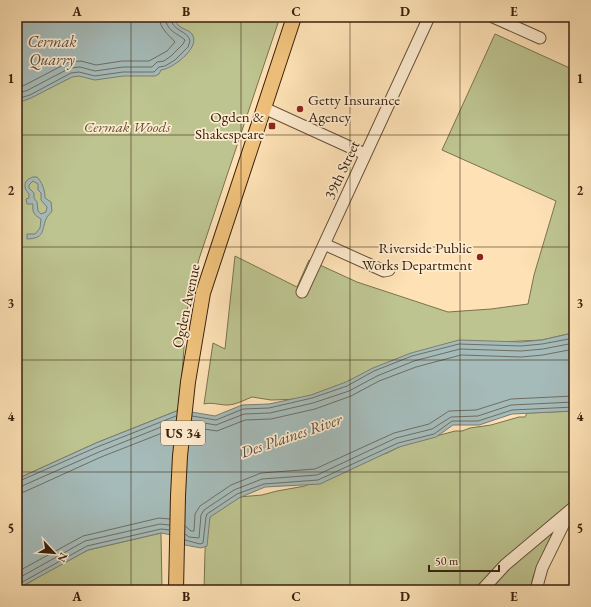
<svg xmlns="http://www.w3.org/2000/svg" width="591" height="607" font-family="'EB Garamond',serif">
	<rect width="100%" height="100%" fill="#fee2b6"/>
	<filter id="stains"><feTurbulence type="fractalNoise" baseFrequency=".005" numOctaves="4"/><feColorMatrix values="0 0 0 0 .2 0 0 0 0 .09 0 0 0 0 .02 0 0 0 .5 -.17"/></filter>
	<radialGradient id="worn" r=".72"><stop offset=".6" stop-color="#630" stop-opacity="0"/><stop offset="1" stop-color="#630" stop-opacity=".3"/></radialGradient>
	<path fill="#bdc490" stroke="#7b724e" d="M 17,17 L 280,17 L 199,259 L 187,311 L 179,410 L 96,443 L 17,479 Z
		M 495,34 L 574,70 L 574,334 L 568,334 L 542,340 L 501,342 L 399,364 L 302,399 L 271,400 L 252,397 C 244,400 236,405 227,405 C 219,405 212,402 204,404 L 213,343 L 225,349 L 235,256 L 297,287 L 309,260 L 357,282 L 448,312 L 491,309 L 528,304 L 534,275 L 556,201 L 442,150 Z
		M 574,411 L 574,500 L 564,508 L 540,560 L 533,577 L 530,590 L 204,590 L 206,512 L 239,497 L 262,495 L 277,491 L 305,486 L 313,482 L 334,477 L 372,458 L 387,453 L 403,445 L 455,431 L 462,431 L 470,428 L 491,425 L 519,417 L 525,417 L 527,413 Z
		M 161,533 L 162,590 L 17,590 L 43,574 L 88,550 Z"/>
	<path fill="#a5bbb9" stroke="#7a7d74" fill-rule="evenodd" d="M 17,17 L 173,17 C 175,20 176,23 178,25 C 183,30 191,30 193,36 C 199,49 172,69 161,70 L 159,74 L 155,76 L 123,76 L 95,80 L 79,76 L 72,77 L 31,98 L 17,103 Z
		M 33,177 L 37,177 C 42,182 45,190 45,198 L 51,202 L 52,211 C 50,214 47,216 46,219 C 41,232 45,238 27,239 L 27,234 L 35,234 L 40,228 L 41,219 C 34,215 32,212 33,204 L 27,204 L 26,199 L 29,198 L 29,194 C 23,188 23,180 33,177 ZM 33,181 L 38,184 L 38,190 L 41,193 L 41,200 L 47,207 L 46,212 L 41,214 L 38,211 L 37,202 L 34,198 L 34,193 L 29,188 L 29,185 Z
		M 568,334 L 574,334 L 574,411 L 512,414 L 479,425 L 453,425 L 436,437 L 399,447 L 320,484 L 265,487 L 239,498 L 210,517 L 207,546 L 201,548 L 185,545 L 172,535 L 161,533 L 88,550 L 17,589 L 17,479 L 96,443 L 179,410 L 215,416 L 242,405 L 269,404 L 311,395 L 346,382 L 373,368 L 411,353 L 459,340 L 521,342 L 542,340 Z"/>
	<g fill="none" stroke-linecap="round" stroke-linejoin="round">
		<path stroke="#6f6e63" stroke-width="1" d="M 17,87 L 25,85 L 69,62 L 81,61 L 96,65 L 122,61 L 149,61 L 167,51 L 175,42 C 168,34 160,29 159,17
			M 17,94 L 28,90 L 70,68 L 80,67 L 95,71 L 123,67 L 152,67 L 157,62 L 164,61 L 171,56 L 183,44 L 185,40 C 177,33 166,31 165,17
			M 17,99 L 30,95 L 71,73 L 79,72 L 95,76 L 123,72 L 154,72 L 159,67 L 165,66 L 175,60 L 188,47 L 190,41 C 188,30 172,32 170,17
			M 192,416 L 216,420 L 243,409 L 269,408 L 312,398 L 347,386 L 374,371 L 412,356 L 459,344 L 521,346 L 542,344 L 574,338
			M 192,421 L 216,425 L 244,414 L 270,413 L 313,403 L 349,391 L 377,376 L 414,361 L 460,349 L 521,351 L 543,349 L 574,343
			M 191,427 L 217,431 L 245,420 L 271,419 L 315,409 L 351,396 L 379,381 L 416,367 L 461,355 L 521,357 L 543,355 L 574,349
			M 17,482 L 97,447 L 176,416
			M 17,487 L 22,486 L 99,452 L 176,421
			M 17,493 L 24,492 L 101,457 L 175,428
			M 185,526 L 191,531 L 194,531 L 195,514 L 200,506 L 231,485 L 261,473 L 315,469 L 394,433 L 429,424 L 449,411 L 476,410 L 511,399 L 574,396
			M 185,534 L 189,537 L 199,538 L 201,515 L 204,510 L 234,490 L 262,479 L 317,475 L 396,438 L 432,429 L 451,417 L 478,416 L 511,405 L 574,402
			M 185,540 L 200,544 L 203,543 L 206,517 L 207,514 L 237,494 L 264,484 L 318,480 L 398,443 L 434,434 L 452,421 L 478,421 L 512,410 L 574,407
			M 17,572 L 83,536 L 159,518 L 170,519
			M 17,579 L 85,541 L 160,524 L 169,525
			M 17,585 L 87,546 L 161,529 L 169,530"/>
		<g stroke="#6a5037" stroke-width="13">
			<path id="minor" d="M 493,17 L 540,38
				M 264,108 L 365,154
				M 324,244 L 384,271 L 389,270
				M 302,292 L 429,17
				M 482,590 L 505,565 L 574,507
				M 536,590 L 542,568 L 569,513"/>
		</g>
		<g stroke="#39200d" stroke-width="16">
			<path id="major" d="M 176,590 L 178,496 L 180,456 L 188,382 L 203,293 L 294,17"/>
		</g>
		<use href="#minor" stroke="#feecd0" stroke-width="11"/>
		<use href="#major" stroke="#efc17b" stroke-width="14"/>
	</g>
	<path fill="none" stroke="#39200d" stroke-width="1" stroke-opacity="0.55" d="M 131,17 L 131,590M 241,17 L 241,590M 350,17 L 350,590M 460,17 L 460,590M 17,135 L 574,135M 17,247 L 574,247M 17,360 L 574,360M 17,472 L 574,472"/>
	<g fill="#8f2418" stroke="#feecd0" stroke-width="1.5">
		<circle cx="300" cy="109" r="4"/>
		<rect x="268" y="122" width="8" height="8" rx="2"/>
		<circle cx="480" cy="257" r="4"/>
	</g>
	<g text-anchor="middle" stroke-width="3.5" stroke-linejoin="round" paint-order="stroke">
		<rect fill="#feecd0" stroke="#745d48" stroke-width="1" x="161" y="421" width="44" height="24" rx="3"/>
		<g font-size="14" font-weight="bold" fill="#39200d">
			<text x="183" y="438">US 34</text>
		</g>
		<g font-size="15" fill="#39200d" stroke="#feecd0" text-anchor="end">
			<text x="308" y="105" text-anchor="start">Getty Insurance<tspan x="308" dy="17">Agency</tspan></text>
			<text x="264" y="122">Ogden &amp;<tspan x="264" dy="17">Shakespeare</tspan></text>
			<text x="472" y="253">Riverside Public<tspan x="472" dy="17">Works Department</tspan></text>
		</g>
		<g font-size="15" font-style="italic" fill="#615134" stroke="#feecd0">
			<text x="127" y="132">Cermak Woods</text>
		</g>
		<g font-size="15" fill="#39200d" stroke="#feecd0">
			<text transform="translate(342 170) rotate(-65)" y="5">39th Street</text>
			<text transform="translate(186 306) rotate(-78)" y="5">Ogden Avenue</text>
		</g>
		<g font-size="16" font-style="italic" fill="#594e41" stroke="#feecd0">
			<text x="52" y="47">Cermak<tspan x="52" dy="18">Quarry</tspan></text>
			<text transform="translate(291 435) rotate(-19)" y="6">Des Plaines River</text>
		</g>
	</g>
	<rect width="591" height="607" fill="none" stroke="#fee2b6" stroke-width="44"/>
	<g transform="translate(54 553) rotate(116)" stroke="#feecd0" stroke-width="3" paint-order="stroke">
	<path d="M0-3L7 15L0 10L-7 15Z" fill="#39200d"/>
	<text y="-6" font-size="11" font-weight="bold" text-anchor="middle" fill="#39200d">N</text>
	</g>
	<path d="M429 565v6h70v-6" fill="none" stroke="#39200d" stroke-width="2"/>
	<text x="435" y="565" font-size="12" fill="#39200d" stroke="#feecd0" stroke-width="3" paint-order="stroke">50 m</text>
	<rect x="22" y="22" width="547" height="563" fill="none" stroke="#39200d" stroke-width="1.5"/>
	<g font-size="13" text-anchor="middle" font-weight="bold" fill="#39200d">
		<text x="77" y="16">A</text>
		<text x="186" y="16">B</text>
		<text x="296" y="16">C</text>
		<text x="405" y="16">D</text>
		<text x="514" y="16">E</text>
		<text x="11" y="83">1</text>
		<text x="580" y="83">1</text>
		<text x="11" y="195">2</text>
		<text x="580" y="195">2</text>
		<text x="11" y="308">3</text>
		<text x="580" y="308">3</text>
		<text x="11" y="421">4</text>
		<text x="580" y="421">4</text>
		<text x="11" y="533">5</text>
		<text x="580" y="533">5</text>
		<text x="77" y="601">A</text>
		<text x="186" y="601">B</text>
		<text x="296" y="601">C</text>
		<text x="405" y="601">D</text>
		<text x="514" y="601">E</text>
	</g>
	<rect width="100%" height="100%" filter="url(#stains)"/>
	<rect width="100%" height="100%" fill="url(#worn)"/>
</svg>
